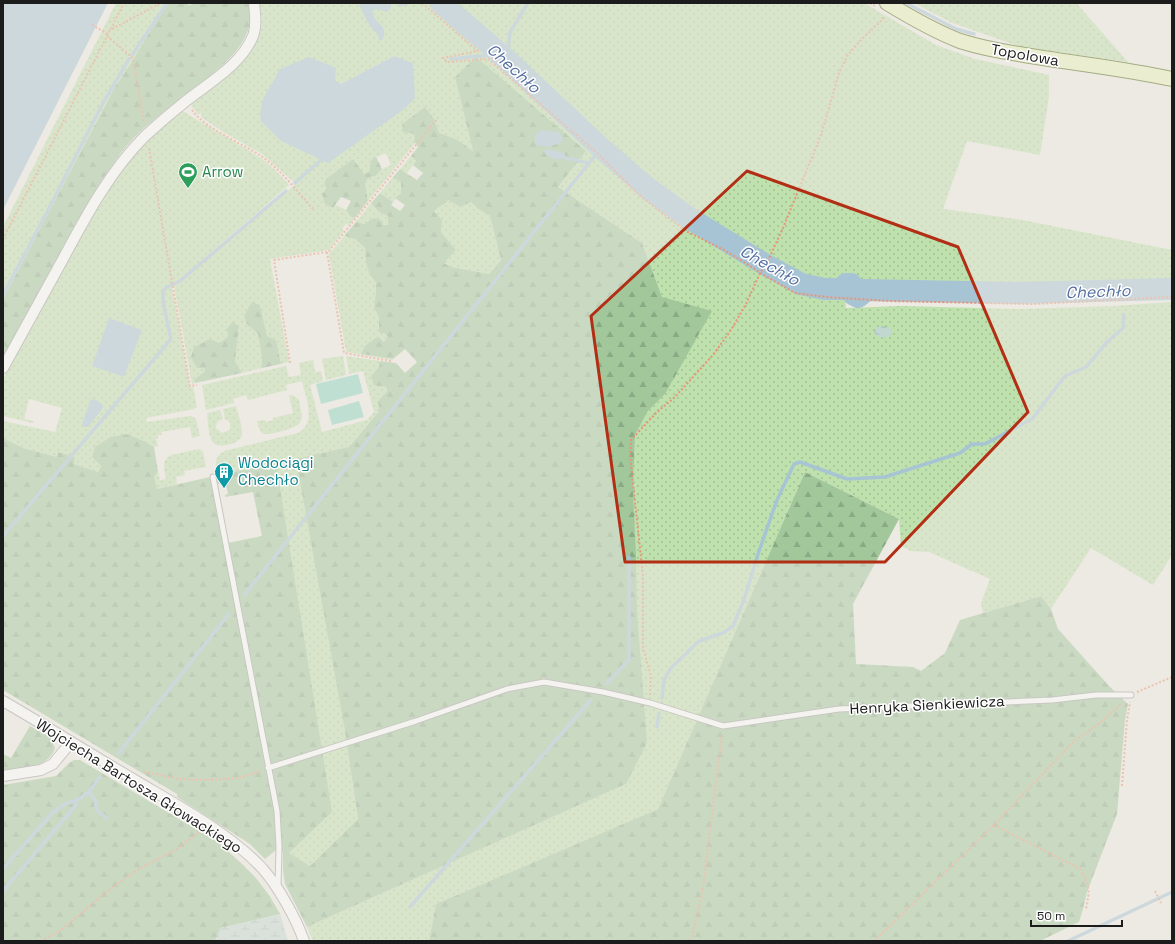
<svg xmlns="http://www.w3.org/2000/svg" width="1175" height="944" font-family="'Space Grotesk',sans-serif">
	<defs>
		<pattern id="grass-dots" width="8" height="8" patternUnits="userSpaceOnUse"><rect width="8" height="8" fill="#bfe1ad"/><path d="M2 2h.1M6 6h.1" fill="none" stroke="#a4c094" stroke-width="1.8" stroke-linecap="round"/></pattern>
		<pattern id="forest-firs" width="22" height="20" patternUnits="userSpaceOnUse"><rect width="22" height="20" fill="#a1c79b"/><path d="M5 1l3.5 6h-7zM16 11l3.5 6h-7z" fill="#8aaa85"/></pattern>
		<pattern id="wetland-marsh" width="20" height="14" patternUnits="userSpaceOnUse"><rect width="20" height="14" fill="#c1d8d1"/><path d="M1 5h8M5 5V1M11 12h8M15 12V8" fill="none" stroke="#a5b9b3"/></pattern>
	</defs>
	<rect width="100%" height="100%" fill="#eceae2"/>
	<path fill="url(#grass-dots)" fill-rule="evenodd" d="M 116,3 L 167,3 L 131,63 L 115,87 L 3,299 L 3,227 Z
		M 259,3 L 436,3 L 655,199 L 680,218 L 714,239 L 798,286 L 816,292 L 845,294 L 846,308 L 900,306 L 1022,309 L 1113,306 L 1172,302 L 1172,555 L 1153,585 L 1091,548 L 1051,609 L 1041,596 L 983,613 L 981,603 L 990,579 L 929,552 L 911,551 L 901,546 L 899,519 L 805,472 L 658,809 L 436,904 L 429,941 L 313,941 L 307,927 L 626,784 L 643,693 L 637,609 L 633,489 L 635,435 L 648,411 L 665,394 L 662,297 L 642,243 L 558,187 L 585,151 L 457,85 L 473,151 L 456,139 L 438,133 L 434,119 L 415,134 L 414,141 L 415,143 L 368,201 L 365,183 L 369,177 L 376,176 L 382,169 L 391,165 L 386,153 L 371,160 L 369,172 L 327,189 L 333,208 L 336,205 L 346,210 L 350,216 L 354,219 L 349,225 L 346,224 L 342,229 L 344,231 L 329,250 L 270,259 L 289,362 L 281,364 L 276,340 L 267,336 L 260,305 L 247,324 L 258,334 L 262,358 L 262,368 L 242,373 L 235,361 L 239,327 L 227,329 L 228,337 L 219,343 L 204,368 L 205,371 L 195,379 L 195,383 L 192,384 L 174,285 L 181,282 L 296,184 L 262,154 L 223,132 L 201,117 L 202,112 L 198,115 L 190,103 C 202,93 214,83 227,73 C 251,53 268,37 259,3 ZM 394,56 L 281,141 L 335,80 L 341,84 Z
		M 448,3 L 864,3 L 936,45 L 975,59 L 1049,75 L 1049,96 L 1040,155 L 967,141 L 943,209 L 1023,220 L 1172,250 L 1172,284 L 1031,288 L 905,287 L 824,286 L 801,280 L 761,258 L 677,203 L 609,146 Z
		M 914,3 L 1078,3 L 1078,5 L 1128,62 L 1021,47 L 950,22 Z
		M 181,110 L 261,158 L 275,170 L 289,185 L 172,286 L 190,387 L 193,387 L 197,407 L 194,409 L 146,418 L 147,422 L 191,416 L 196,419 L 200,436 L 192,438 L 190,427 L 161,432 L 162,435 L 158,435 L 158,438 L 156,439 L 158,446 L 154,447 L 146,442 L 110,437 L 95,447 L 92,457 L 101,466 L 98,472 L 74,464 L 75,457 L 58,452 L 57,457 L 23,448 L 3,438 L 3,421 L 55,432 L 62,408 L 29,399 L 24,419 L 34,421 L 33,423 L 3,416 L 3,379 L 86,226 L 119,173 L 134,154 L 153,134 Z
		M 411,156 L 416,161 L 407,173 L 400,169 Z
		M 393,177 L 393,178 L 401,182 L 401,193 L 393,202 L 380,193 Z
		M 449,200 L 471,202 L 478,209 L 490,216 L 501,260 L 489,274 L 452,267 L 444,262 L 456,250 L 441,232 L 442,220 L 434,211 Z
		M 371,203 L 378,211 L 388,216 L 388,225 L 365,224 L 356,222 Z
		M 345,235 L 349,238 L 355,239 L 365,248 L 366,259 L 376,282 L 376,292 L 374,307 L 379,318 L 379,333 L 384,333 L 388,337 L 384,342 L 378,336 L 361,354 L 393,359 L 392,360 L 346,352 L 329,254 Z
		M 343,356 L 346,375 L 326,380 L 322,359 Z
		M 346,356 L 380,361 L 379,367 L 387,391 L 378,401 L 379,411 L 349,447 L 344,725 L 358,820 L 310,866 L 288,853 L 275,463 L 218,476 C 216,465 213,458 224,451 L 298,433 C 317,423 306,399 302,381 L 286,385 L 287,390 L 248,400 L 246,395 L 233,399 L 234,403 L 206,410 L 202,385 L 286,366 L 289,377 L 301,375 L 299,363 L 313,360 L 315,372 L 321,371 L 323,381 L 310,385 L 322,432 L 367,420 L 374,412 L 363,371 L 349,374 Z
		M 289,395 L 294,396 L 299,400 L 302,417 L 300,423 C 296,428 267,437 262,433 C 259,430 258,425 257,421 L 265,420 L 266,422 L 273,420 L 273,418 L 293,413 Z
		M 236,406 C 238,415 244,428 241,437 C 238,444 216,450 212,441 C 208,433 208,422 207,413 L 220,410 L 223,419 L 217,422 L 216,428 L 222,433 L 230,430 L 230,422 L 225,419 L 223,409 Z
		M 199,449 L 203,452 L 206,467 L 184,471 L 185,475 L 176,477 L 177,484 L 157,489 L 154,477 L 158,471 L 160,480 L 166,479 C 164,469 161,461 171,455 Z"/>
	<path fill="url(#forest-firs)" fill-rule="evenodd" d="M 167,3 L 184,3 L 189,5 L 197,3 L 249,3 C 259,43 217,70 190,91 C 174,103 158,116 143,129 C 121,149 106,174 90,199 C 59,251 32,306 3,359 L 3,299 L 115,87 L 131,63 Z
		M 476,57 L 586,151 L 558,187 L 642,243 L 662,297 L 712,311 L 665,394 L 648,411 L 635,435 L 633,489 L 636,555 L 637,609 L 647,743 L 626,784 L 307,927 L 285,884 L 283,870 L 283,852 L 276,850 L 265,859 L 250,844 L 177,797 L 177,794 L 3,690 L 3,438 L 23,448 L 57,457 L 58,452 L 75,457 L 74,464 L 98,472 L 101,466 L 92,457 L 95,447 L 110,437 L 127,434 L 146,442 L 154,447 L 158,471 L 154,477 L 157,489 L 210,477 L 223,544 L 262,536 L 253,492 L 225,497 L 225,495 L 228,494 L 226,483 L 218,484 L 216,476 L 276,463 L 332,812 L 289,853 L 310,866 L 358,819 L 344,725 L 296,459 L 349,447 L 379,411 L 378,401 L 387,391 L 386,387 L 374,385 L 371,376 L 379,367 L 380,361 L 396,363 L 405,373 L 417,362 L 405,349 L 393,359 L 361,354 L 365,346 L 378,336 L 384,342 L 388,337 L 384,333 L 379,333 L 379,318 L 374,307 L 376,292 L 376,282 C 366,273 366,260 365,248 L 355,239 L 349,238 L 345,235 L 356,222 L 365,224 L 373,218 L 381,220 L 383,225 L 388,225 L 388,216 L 378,211 L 371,203 L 380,193 L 393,202 L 391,205 L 400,211 L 405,205 L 395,198 L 401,193 L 401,182 L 393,178 L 393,177 L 400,169 L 417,180 L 423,173 L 413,165 L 416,161 L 411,156 L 418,147 L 414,141 L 415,134 L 403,132 L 402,124 L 425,107 L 434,119 L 439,133 L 456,139 L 473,151 L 455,77 ZM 449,200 L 460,207 L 471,202 L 478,209 L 490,216 L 501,260 L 489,274 L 452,267 L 444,263 L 456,250 L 441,232 L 442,220 L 434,211 Z
		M 376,157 L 382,169 L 376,176 L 369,177 L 365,183 L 368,201 L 354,219 L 350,216 L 346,210 L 351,201 L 341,197 L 333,208 L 325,204 L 322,194 L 327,189 L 324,184 L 326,179 L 353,159 L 364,174 L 369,172 L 371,160 Z
		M 252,302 L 260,305 L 267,336 L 276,340 L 281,364 L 262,368 L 262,358 L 258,334 L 247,324 L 244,316 Z
		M 233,321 L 239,327 L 235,361 L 242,373 L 195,383 L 195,379 L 205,371 L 204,368 L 197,368 L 191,357 L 194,347 L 210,339 L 219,343 L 228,337 L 227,329 Z
		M 805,472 L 899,519 L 853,604 L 856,664 L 913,667 L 921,671 L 945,653 L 960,620 L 1041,596 L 1051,609 L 1058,629 L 1110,687 L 1128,704 L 1125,720 L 1117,814 L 1087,892 L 1083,909 L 1079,922 L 1040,941 L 429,941 L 436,904 L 658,809 Z
		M 30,726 L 50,737 L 55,748 C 48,769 21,768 3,771 L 3,754 L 11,758 Z
		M 74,760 L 80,760 L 216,841 L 240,862 L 256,878 L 269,895 L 280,914 L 221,928 L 215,941 L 3,941 L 3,785 L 56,776 L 69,763 Z"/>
	<path fill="url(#wetland-marsh)" d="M 884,326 L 892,330 L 891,335 L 884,338 L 877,336 L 874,332 L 877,327 Z
		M 280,914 L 288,941 L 215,941 L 221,928 Z"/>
	<path fill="#88d3c2" d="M 358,374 L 363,393 L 321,404 L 316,384 Z
		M 359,401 L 364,417 L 332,425 L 328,410 Z"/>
	<path fill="#a7c4d5" d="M 3,3 L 108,3 L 3,210 Z
		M 359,3 L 391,4 L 391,8 L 387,12 L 375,9 L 372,12 C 375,25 390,25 382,40 L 379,41 L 378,35 C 369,27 363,14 359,3 Z
		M 394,56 L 413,63 L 415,98 L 403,110 L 328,163 L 281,141 L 261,121 L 260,114 L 263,99 L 280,69 L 309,57 L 336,68 L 335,80 L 341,84 Z
		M 541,130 L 559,132 L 563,138 L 561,143 L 547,147 L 536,145 L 535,142 L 535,135 Z
		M 547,149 L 564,153 L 566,158 C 558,161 547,159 544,151 Z
		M 109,318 L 142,330 L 124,377 L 92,366 Z
		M 94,399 L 102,404 L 103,408 L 88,427 L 84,427 L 82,424 L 90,401 Z"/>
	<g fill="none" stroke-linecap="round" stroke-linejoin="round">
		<path stroke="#a7c4d5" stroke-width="3.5" d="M 906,3 L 956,29 L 974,34
			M 400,5 L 407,3
			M 132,55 L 167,3
			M 451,59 L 500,54
			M 507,60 L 510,32 L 528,3
			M 566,158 L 588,163
			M 295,183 L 321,160
			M 1155,289 L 1157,285
			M 3,295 L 47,212 L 103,103 L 129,59
			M 1149,296 L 1152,289
			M 3,536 L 171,339 L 163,302 L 163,291 L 167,287 L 180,281 L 286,191
			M 244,595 L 601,148
			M 607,683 L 629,660 L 629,557
			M 662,698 L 664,680 L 670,669 L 699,641 L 723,633 L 733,626 L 744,600 L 758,554 L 777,500 L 794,464 L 800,462 L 847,479 L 885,477 L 960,453 L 972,444 L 985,444 L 1032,419 L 1065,376 L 1086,367 L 1107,342 L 1123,328 L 1124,315
			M 657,727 L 659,713
			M 118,754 L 229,614
			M 89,792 L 95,800 L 97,810 L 106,818
			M 3,869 L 53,812 L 65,804 L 79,799 L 89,792 L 100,777
			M 3,891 L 76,805 L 76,800
			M 410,907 L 591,700
			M 1068,941 L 1172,892"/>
		<path stroke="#a7c4d5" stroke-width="22" d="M 441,3 L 507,60 L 601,148 L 649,189 L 689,218 L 766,265 L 801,284 L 824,289 L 845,289 L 846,284 L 851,284 L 854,288 L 854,295 L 858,297 L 862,294 L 863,290 L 1017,293 L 1172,289"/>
		<g stroke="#9d9d9d" stroke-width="7">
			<path id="lane" d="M 213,477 L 277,811 L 279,847 L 278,886
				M 268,768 L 416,721 L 507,689 L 544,682 L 603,692 L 650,703 L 723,726 L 839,709 L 1052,700 L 1096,695 L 1131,695"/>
		</g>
		<g stroke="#9d9d9d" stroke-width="12">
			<path id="street" d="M 3,368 C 23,332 43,296 63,259 C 86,216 110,171 145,136 C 158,124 172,112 186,101 C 210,82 241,65 253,36 C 257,26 255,13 254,3
				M 3,701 C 46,726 89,753 133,779 C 175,804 228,832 262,868 C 278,886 296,918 304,941
				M 3,776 L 41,770 L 53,764 L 71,742"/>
		</g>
		<g stroke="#4f6510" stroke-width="16">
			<path id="secondary" d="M 887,3 C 910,17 934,31 960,41 C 979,47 999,51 1019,54 C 1070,63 1122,68 1172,79"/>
		</g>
		<path stroke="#ea9476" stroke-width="2" stroke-dasharray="2 2" stroke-linecap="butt" d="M 422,3 L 478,51 L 443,58 L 447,62 L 488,59 L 597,153 L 640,196 L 686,231 L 726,251 L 755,269 L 760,273 L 795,293 L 826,297 L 890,301 L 1032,304 L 1172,297
			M 870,3 L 875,6
			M 92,25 L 108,34
			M 112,29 L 161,3
			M 107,36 L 133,58 L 144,122
			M 192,110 C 204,128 243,144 261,156 C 281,170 297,191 313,209
			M 149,148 L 190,386 L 197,385
			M 3,239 L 124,3
			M 391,361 L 344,353 L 327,252 L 329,251 L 438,118
			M 290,363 L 274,260 L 327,252
			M 1137,692 L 1172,677
			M 650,695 L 651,676 L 643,648 L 643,576 L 630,456 L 631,440 L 657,412 L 675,397 L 713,355 L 731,330 L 746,304 L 760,273 L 766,265 L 783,228 L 821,135 L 839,73 L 847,56 L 861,40 L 885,17
			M 144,772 L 179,779 L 208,780 L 239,778 L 261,771
			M 1122,786 L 1127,720 L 1130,702
			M 994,825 L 1080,869 C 1090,887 1090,889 1086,909
			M 1155,891 L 1161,903
			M 41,941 L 61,930 L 106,892 L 137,870 L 179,848 L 199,832
			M 691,941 L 703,887 L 722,735
			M 874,941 L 994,825 L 1073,742 L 1101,722 L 1121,704"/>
		<use href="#lane" stroke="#fff" stroke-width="5"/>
		<use href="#street" stroke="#fff" stroke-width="10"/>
		<use href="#secondary" stroke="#e6f2bb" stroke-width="14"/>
	</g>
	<path d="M0 0H1175V944H0ZM 747,171 L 958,247 L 1028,412 L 885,562 L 625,562 L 591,316 Z" fill="#eceae2" fill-opacity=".55" fill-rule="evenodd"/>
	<path fill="none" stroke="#b22e15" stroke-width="3" stroke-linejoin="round" d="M 747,171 L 958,247 L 1028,412 L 885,562 L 625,562 L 591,316 Z"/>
	<defs>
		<g id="stadium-pin" transform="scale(1)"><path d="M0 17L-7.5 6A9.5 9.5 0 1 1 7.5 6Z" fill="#2e9e5b" stroke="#fff"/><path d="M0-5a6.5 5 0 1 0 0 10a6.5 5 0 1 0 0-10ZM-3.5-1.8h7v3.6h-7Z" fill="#fff"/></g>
		<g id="building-pin" transform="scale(1)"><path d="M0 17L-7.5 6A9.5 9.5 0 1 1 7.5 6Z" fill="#0f9aa8" stroke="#fff"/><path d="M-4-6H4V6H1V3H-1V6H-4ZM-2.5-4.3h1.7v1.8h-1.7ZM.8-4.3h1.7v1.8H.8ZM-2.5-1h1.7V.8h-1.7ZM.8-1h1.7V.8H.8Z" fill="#fff"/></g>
	</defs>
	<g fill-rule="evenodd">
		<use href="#stadium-pin" x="188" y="172"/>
		<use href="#building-pin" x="224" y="472"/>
	</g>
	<g text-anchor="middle" stroke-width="3" stroke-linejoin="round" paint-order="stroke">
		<g font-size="15" fill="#1c1c1c" stroke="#fff">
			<text transform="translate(1025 55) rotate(10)" y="5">Topolowa</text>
			<text transform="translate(927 705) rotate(-3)" y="5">Henryka Sienkiewicza</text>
			<text transform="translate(139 786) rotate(32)" y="5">Wojciecha Bartosza Głowackiego</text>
		</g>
		<g font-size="15" fill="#27864d" stroke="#fff" text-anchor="start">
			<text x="202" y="177">Arrow</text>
		</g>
		<g font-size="15" fill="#0d838f" stroke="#fff" text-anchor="start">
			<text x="238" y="468">Wodociągi<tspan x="238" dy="17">Chechło</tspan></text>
		</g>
		<g font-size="16" font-style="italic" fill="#536ea0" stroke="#fff">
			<text transform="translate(514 68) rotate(42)" y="6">Chechło</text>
			<text transform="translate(770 265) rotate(29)" y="6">Chechło</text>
			<text transform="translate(1098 291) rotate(-2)" y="6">Chechło</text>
		</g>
	</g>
	<rect width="1175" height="944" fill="none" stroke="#1c1c1c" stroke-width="8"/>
	<path d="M1031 920v6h91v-6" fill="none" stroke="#1c1c1c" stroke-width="2"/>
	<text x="1037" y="920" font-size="12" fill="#1c1c1c" stroke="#ffffff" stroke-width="3" paint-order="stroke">50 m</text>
</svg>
